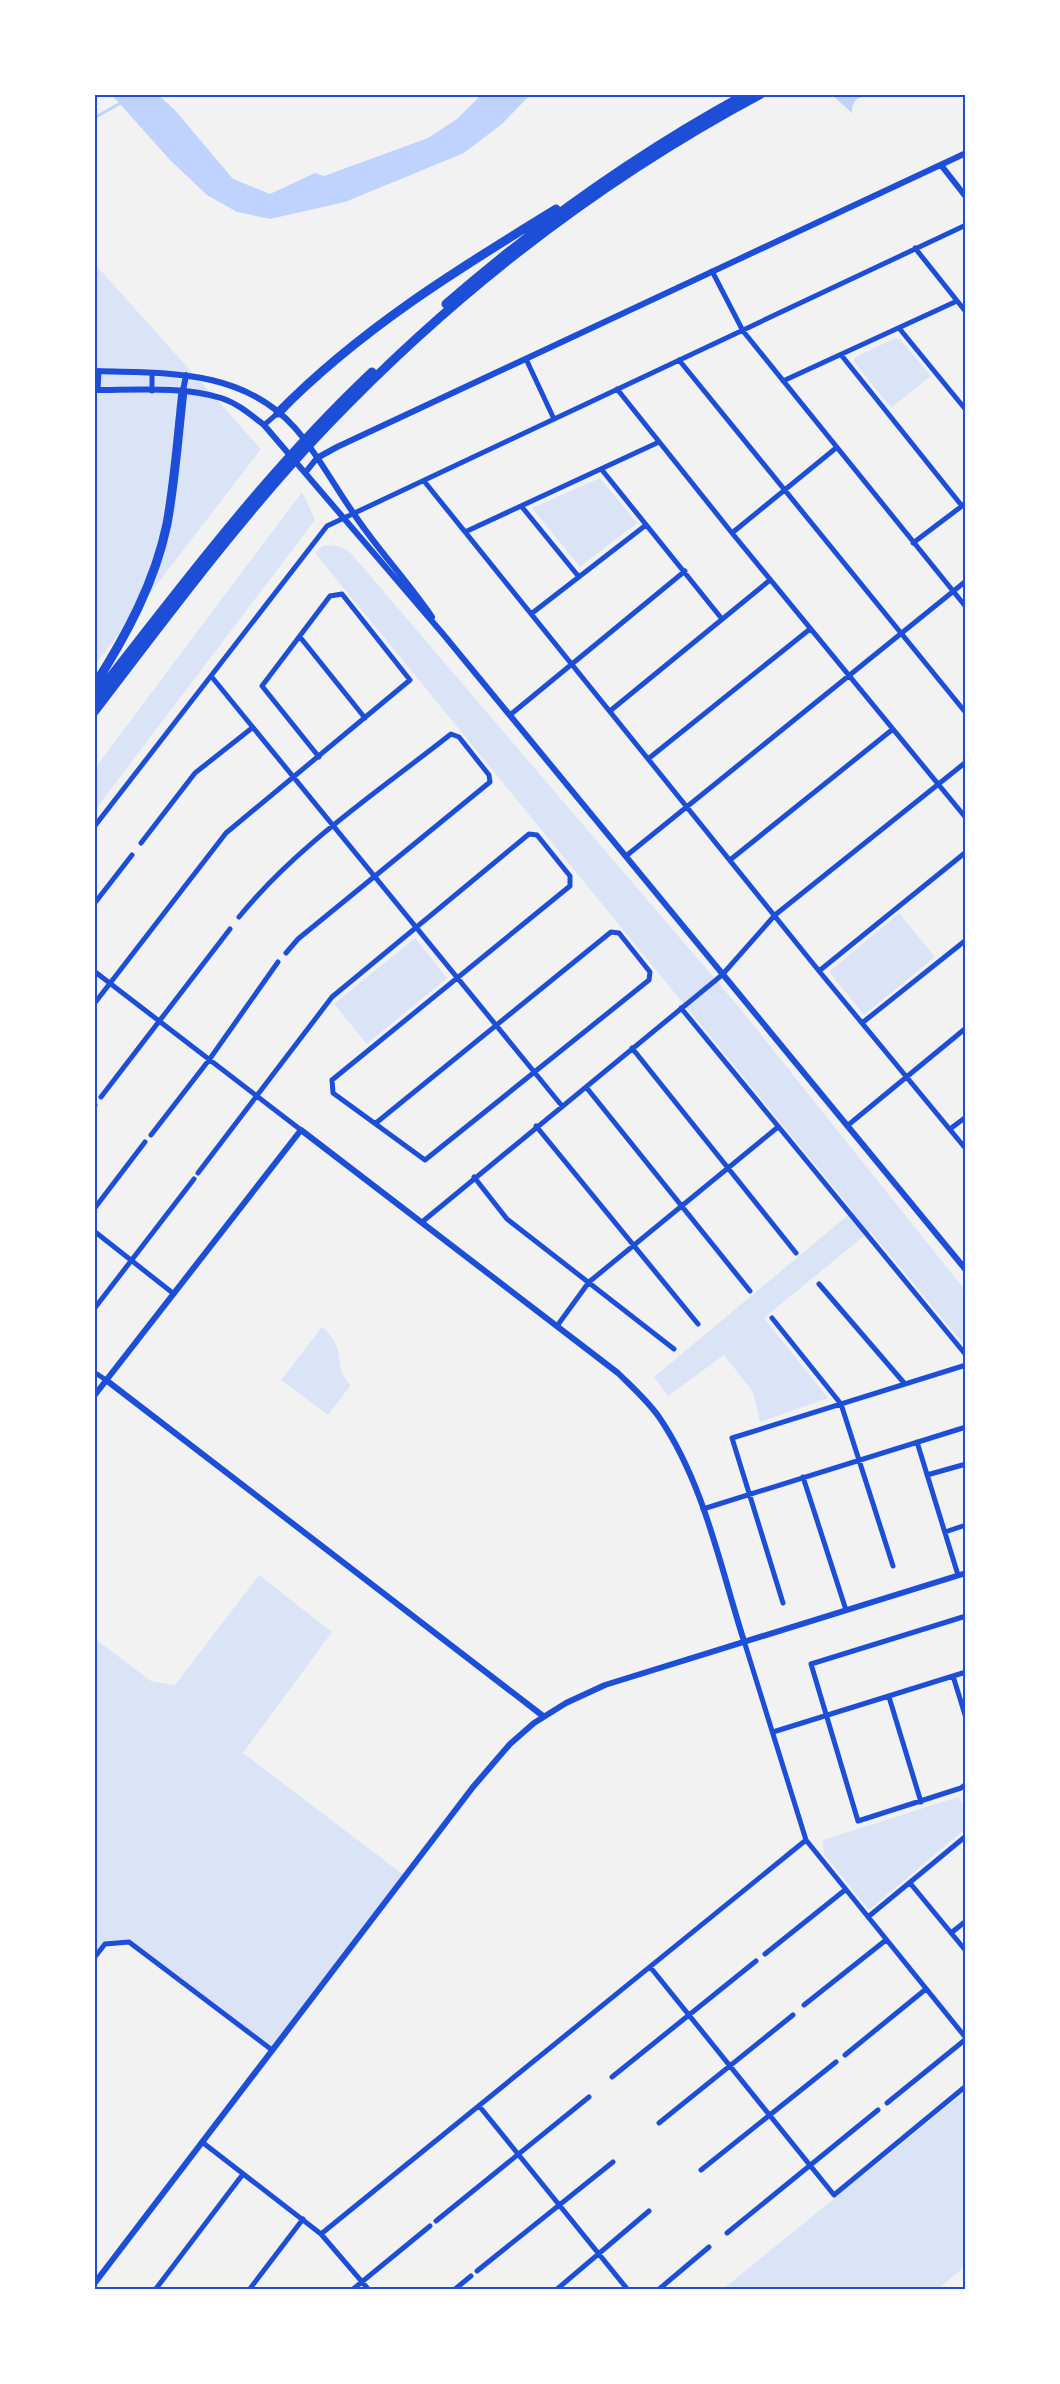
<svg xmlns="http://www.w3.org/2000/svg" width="1060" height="2384" font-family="Helvetica,sans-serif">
	<rect width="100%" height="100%" fill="#f2f2f2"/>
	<path fill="#dbe4f7" d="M 94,263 L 261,449 L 95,665 L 94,665 Z
		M 895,338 L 900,339 L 931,376 L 891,408 L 854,362 L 854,358 Z
		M 600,478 L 637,523 L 580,567 L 532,508 Z
		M 302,492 L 315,520 L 95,810 L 95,768 Z
		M 324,545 L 337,546 L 349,551 L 738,1006 L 965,1290 L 965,1346 L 870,1231 L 764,1318 L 828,1398 L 760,1422 L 753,1392 L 724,1355 L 668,1396 L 654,1377 L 853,1211 L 315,553 Z
		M 899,913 L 935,957 L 864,1015 L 829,972 Z
		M 415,938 L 447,978 L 367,1044 L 334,1004 Z
		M 322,1327 C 350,1352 331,1367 351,1385 L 328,1415 L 281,1380 Z
		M 259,1575 L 332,1632 L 243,1753 L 405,1876 L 272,2050 L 129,1942 L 105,1944 L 95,1958 L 94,1638 L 151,1681 L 175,1685 Z
		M 958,1797 L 965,1807 L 965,1829 L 869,1910 L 824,1854 L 823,1840 Z
		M 965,2092 L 965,2266 L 938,2289 L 723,2289 Z"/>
	<path fill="#bfd3fe" d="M 112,95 L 158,95 L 174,109 L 233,179 L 270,194 L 315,173 L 324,176 L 428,138 L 457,119 L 481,95 L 530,95 L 502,124 L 464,153 L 345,202 L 270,219 L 237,212 L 207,195 L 170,160 Z
		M 832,95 L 867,95 C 856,98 852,101 852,113 Z"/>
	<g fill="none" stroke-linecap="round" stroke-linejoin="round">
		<path stroke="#bfd3fe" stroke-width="3" d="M 94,118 L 124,101"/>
		<path stroke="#1d4ed8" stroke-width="5" d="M 915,248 L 966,312
			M 712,271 L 743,331 L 966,607
			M 899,328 L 966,410
			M 842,356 L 962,506
			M 526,359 L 554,419
			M 679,360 L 966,713
			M 783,381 L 957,301
			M 617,389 L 732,533 L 966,818
			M 98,390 L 99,371
			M 152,391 L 152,373
			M 264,425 L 278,413
			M 602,470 L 722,619
			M 424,481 L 819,971 L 966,1149
			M 522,507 L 579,577
			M 465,532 L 659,442
			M 732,533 L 836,448
			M 913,543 L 966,503
			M 531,614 L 646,525
			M 300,637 L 365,718
			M 211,676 L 562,1106
			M 610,711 L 770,580
			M 510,715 L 685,571
			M 648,759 L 810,629
			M 94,827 L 327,526 L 966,225
			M 141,843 L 195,773 L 252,728
			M 626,856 L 966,581
			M 730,860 L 893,729
			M 94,904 L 132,855
			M 239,917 C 297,845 379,791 451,734 L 459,737 L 489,775 L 490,782 L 298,939 L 286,953
			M 94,971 L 301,1130
			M 819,971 L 966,852
			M 94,1004 L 226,833 L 410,680 L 342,594 L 330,596 L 262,686 L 319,757
			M 681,1008 L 966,1355
			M 862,1023 L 966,940
			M 632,1048 L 796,1253
			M 586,1087 L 750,1291
			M 101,1097 L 230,929
			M 94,1106 L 95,1105
			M 536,1126 L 698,1324
			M 847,1126 L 966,1028
			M 950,1129 L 966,1117
			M 151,1135 L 209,1060 L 278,962
			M 198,1173 L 332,997 L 529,834 L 537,835 L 570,876 L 570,886 L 332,1080 L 333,1093 L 425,1160 L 649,980 L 650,972 L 619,933 L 611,932 L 376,1123
			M 474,1177 L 507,1219 L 674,1349
			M 94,1209 L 145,1142
			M 422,1222 L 722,975 L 775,915 L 966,762
			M 94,1231 L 174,1294
			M 819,1284 L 905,1384
			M 94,1309 L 194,1179
			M 772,1318 L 841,1404 L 893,1566
			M 557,1326 L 589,1282 L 778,1127
			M 94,1372 L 106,1380
			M 917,1442 L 958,1575
			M 927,1475 L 966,1464
			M 803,1477 L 846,1610
			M 703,1509 L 966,1427
			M 945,1532 L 966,1525
			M 783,1603 L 732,1438 L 966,1365
			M 966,1616 L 811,1664 L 858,1821 L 961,1788 L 966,1784
			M 953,1676 L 966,1718
			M 889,1697 L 921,1802
			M 773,1732 L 966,1672
			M 806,1840 L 966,2038
			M 910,1883 L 966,1951
			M 868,1917 L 966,1836
			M 951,1933 L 966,1921
			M 765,1954 L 845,1890
			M 94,1958 L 105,1944 L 129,1942 L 272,2050
			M 651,1968 L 834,2195 L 966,2086
			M 804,2005 L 886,1940
			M 845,2055 L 926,1989
			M 612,2077 L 756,1961
			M 887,2103 L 966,2039
			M 480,2107 L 628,2290
			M 659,2123 L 793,2015
			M 202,2142 L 321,2234 L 369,2290
			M 701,2170 L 836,2062
			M 436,2221 L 589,2097
			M 727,2233 L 878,2110
			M 321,2234 L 806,1840 L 744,1641
			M 477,2271 L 613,2162
			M 155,2290 L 243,2174
			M 249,2290 L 303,2219
			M 352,2290 L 430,2226
			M 454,2290 L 471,2276
			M 556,2290 L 649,2211
			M 658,2290 L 709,2247"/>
		<path stroke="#1d4ed8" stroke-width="6" d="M 941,165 L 966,197
			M 94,371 C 166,373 243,369 295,428 C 317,453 333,484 352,511 C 376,548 407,580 432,617
			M 94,390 C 135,390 182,386 221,398 C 237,403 251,415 264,425 L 443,634 L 966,1270
			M 183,391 L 186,375
			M 305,473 L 317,458 L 337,447 L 966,153
			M 106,1380 L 543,1716
			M 94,1396 L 301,1130 L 618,1373 C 632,1387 647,1400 659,1417 C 704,1483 720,1566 744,1641
			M 94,2284 L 473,1787 L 510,1744 L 534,1723 L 566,1703 L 605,1685 L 966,1573"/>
		<path stroke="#1d4ed8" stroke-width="9" d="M 446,304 C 538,224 638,153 746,94
			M 278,413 C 359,330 458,269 556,209
			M 94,686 C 126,636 155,582 167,524 C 175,480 178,435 183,391
			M 94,698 C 182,585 268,470 372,372
			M 94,712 C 169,614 242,515 327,426 C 453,294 600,180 761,94"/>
	</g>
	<rect width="1060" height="2384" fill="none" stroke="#ffffff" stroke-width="192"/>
	<rect x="96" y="96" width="868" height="2192" fill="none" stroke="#1d4ed8" stroke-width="2"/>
</svg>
